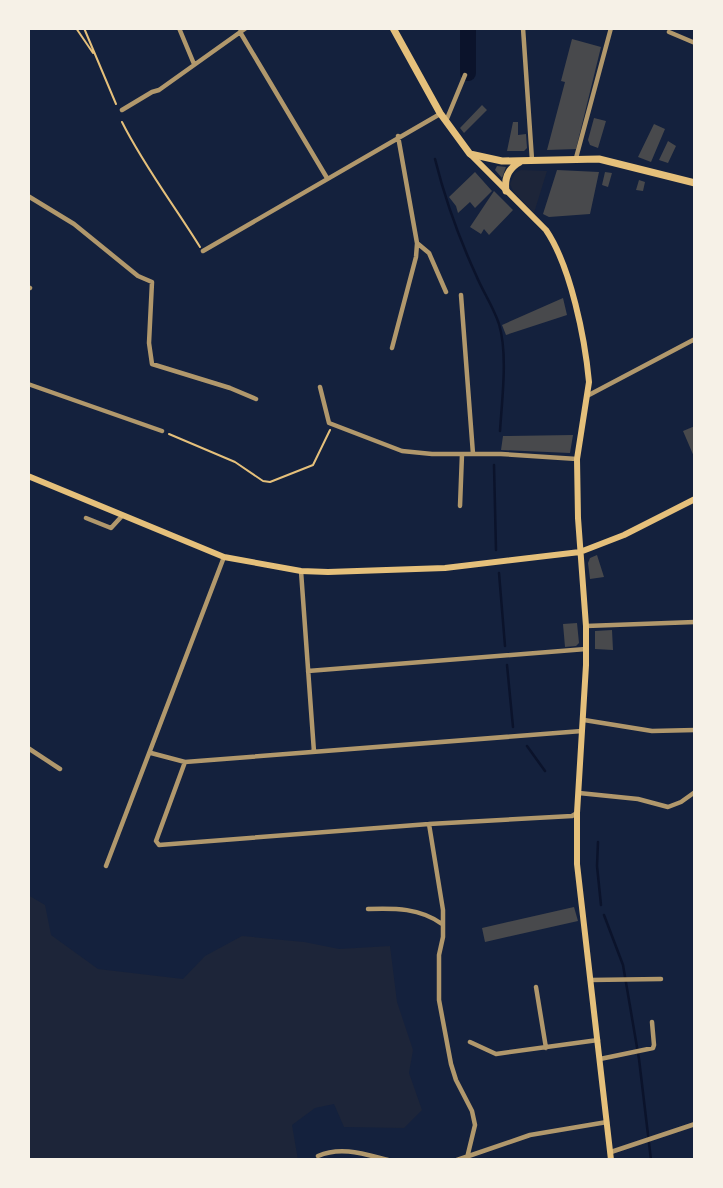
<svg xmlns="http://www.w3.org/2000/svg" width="723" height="1188" font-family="'DM Sans',sans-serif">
	<rect width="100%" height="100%" fill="#14213d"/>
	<path fill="#1d2539" d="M 521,170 L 547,171 L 534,213 L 513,191 L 510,184 L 515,173 Z
		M 28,895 L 45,905 L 51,935 L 98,969 L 183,979 L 205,956 L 242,936 L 304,942 L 339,949 L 390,946 L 397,1002 L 413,1050 L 409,1073 L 422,1110 L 404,1128 L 344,1127 L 334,1104 L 315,1108 L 292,1125 L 298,1160 L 28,1160 Z"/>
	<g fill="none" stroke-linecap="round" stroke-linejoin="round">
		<path stroke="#0b132b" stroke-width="2.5" d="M 435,159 C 445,199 459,238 476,275 C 483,292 493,306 499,324 C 508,354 502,399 500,431
			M 494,465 L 496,550
			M 499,573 L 505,646
			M 507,665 L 513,727
			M 527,746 L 545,771
			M 598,842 L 597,866 L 601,905
			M 604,915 L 623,965 L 639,1059 L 651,1160"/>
		<path stroke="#0b132b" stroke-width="16" d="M 468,73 L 468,28"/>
	</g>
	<path fill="#48494c" d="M 572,39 L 601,47 L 576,149 L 547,150 L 565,82 L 561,81 Z
		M 482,105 L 487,110 L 464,133 L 460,128 Z
		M 594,118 L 606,121 L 598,148 L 590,145 L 588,140 Z
		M 513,122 L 518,122 L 518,135 L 526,134 L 527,148 L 524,151 L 507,151 Z
		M 654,124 L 665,129 L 651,162 L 638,157 Z
		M 668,141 L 676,146 L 668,163 L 659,160 Z
		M 497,166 L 506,167 L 502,178 L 495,170 Z
		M 557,170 L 599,172 L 590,214 L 549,217 L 543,214 Z
		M 475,172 L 492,191 L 475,208 L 470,202 L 458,213 L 456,206 L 449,197 Z
		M 605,172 L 612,173 L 608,187 L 602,185 Z
		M 639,180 L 645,182 L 643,191 L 636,190 Z
		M 494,191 L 513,210 L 489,235 L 484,229 L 481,234 L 470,227 Z
		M 563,298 L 567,315 L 506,335 L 502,325 Z
		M 695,426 L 695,459 L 683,431 Z
		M 573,435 L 570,453 L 501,450 L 503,436 Z
		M 597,555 L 604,577 L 590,579 L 588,563 L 590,558 Z
		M 577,623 L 579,643 L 576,646 L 565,647 L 563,624 Z
		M 612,630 L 613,650 L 595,649 L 595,631 Z
		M 574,907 L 578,921 L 485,942 L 482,928 Z"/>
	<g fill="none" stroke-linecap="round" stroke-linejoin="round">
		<path stroke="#e5c07b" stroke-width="2" d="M 76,28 L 93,53
			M 84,28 L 116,104
			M 122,122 C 144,166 174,205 200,247
			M 169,434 L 235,462 L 263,481 L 270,482 L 313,465 L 330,430"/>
		<path stroke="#b1986c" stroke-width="4.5" d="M 179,28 L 194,64
			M 523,28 L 532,160
			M 240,32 L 327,178
			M 669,32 L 695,43
			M 122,110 L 152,92 L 159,90 L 246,28
			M 446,121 L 465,75
			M 398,136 L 417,243 L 429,253 L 446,292
			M 576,158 L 611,28
			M 28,196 L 74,224 L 138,276 L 152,282 L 149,343 L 152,364 L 230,388 L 256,399
			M 203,251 L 440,114
			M 28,287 L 30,288
			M 461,295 L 473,454
			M 392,348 L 416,257 L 417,244
			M 28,384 L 162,431
			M 320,387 L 329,423 L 402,451 L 432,454 L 501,454 L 577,459
			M 587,396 L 695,339
			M 460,506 L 462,454
			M 86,518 L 111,528 L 122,516
			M 301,571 L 314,752
			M 586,626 L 695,622
			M 308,671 L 586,649
			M 584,720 L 652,731 L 695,730
			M 28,748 L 60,769
			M 151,753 L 185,762 L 582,731
			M 185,762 L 156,841 L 159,845 L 429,824 L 572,816 L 577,813
			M 579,793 L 638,799 L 668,807 L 681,802 L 695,792
			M 429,824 L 443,910 L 443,937 L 439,955 L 439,1000 L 451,1064 L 456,1080 L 472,1111 L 475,1125 L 467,1158
			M 106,866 L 224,557
			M 368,909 C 395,908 420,908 442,924
			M 590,980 L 661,979
			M 536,987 L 546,1048
			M 470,1042 L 496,1054 L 598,1040
			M 600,1059 L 653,1048 L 654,1045 L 652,1022
			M 611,1152 L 695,1124
			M 318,1156 C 341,1146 364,1154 388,1160
			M 457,1160 L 530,1135 L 607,1122"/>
		<path stroke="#e5c07b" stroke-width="6" d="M 470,154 L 546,230 C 571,267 585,339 589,382 L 577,459 L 578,518 L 586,626 L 586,665 L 577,813 L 577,864 L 611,1160
			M 28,476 L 224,557 L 301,571 L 328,572 L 445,568 L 580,552 L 624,535 L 695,499"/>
		<path stroke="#e5c07b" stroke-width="7" d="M 393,28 L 440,113 L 470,154 L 502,161 L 599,159 L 695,183
			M 506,191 C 504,178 509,168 520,162"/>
	</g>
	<rect width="723" height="1188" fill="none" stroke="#f6f1e7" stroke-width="60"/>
</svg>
